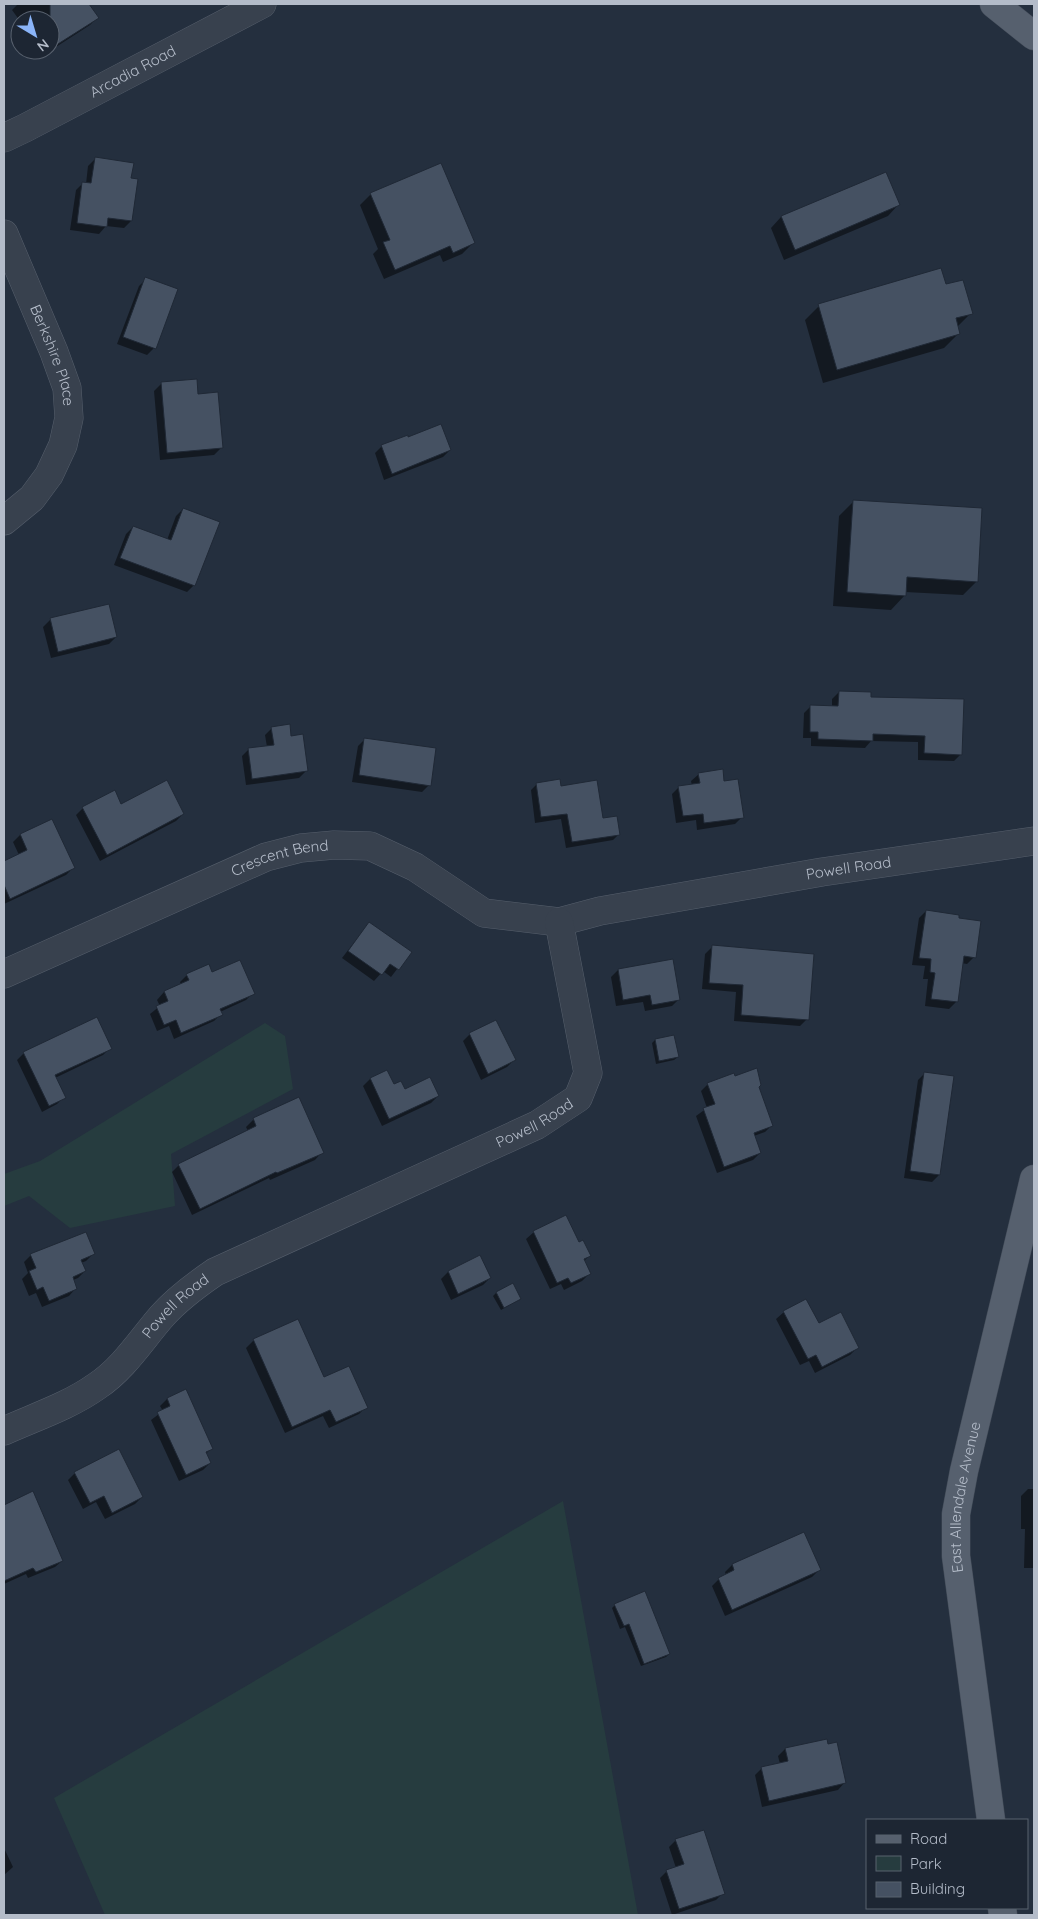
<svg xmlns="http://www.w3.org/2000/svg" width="1038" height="1919" font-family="Quicksand,sans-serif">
	<rect width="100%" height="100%" fill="#242f3e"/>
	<path fill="#263c3f" d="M 265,1023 L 285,1036 L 293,1089 L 171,1154 L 175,1206 L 70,1228 L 29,1196 L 4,1206 L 4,1174 L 40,1161 Z
		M 563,1501 L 638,1915 L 105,1915 L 54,1798 Z"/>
	<path fill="#0007" d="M 18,4 L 88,4 L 97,18 L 90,25 L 42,56 L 38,50 L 50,50 L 50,20 L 20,20 L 20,21 L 12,10 Z
		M 95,159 L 130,179 L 137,180 L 131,221 L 124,228 L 106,226 L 99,234 L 70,230 L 76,190 L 83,183 L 86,184 L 88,166 Z
		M 885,173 L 898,205 L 888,216 L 784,260 L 771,228 L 781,217 Z
		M 371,194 L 473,243 L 462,254 L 443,262 L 440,255 L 384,279 L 373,254 L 378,249 L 360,205 Z
		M 146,279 L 154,348 L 147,355 L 117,344 L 139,286 Z
		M 946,286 L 971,313 L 957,327 L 959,333 L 944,348 L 823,383 L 805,320 L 819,306 Z
		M 161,384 L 197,395 L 221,448 L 214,455 L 160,460 L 154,391 Z
		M 382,446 L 450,450 L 443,457 L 384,480 L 375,453 Z
		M 853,502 L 977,581 L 963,595 L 905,592 L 905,595 L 891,610 L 833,606 L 839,516 Z
		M 183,509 L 194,585 L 187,592 L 114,565 L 126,534 L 133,527 L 167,540 L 176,516 Z
		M 50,620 L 116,637 L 109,644 L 51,658 L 43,627 Z
		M 839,692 L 869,698 L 961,754 L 954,761 L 918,760 L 918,742 L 871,741 L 865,748 L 811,746 L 811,738 L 803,738 L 804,713 L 811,706 L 832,707 L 832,699 Z
		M 272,728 L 290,737 L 306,771 L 299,778 L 246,785 L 242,756 L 249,749 L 267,747 L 265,735 Z
		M 365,739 L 429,785 L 422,792 L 352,782 L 358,746 Z
		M 699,774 L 723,782 L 742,817 L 735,824 L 697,830 L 696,820 L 676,823 L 672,794 L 679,787 L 692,786 L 691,781 Z
		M 537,784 L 560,787 L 619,834 L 613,840 L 566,848 L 561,819 L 535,823 L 531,790 Z
		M 83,808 L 183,814 L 176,821 L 100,861 L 76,815 Z
		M 51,820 L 73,868 L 66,875 L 4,904 L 4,862 L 19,855 L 13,842 L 20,835 Z
		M 926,911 L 974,957 L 967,964 L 961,963 L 956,1002 L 949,1009 L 925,1006 L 928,979 L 923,979 L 925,966 L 912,965 L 919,918 Z
		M 369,923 L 410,952 L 391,977 L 383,971 L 374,981 L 342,958 Z
		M 712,947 L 807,1019 L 800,1026 L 734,1021 L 736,992 L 702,989 L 705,954 Z
		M 618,970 L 679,999 L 672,1006 L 645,1011 L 643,1002 L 616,1006 L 611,977 Z
		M 211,973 L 253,993 L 246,1000 L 220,1012 L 221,1014 L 214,1021 L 174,1039 L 169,1026 L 157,1031 L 150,1014 L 160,1006 L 157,1000 L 164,992 L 181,985 L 180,982 L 187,975 Z
		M 470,1034 L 514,1060 L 507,1067 L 481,1080 L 463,1041 Z
		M 655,1040 L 678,1057 L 674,1060 L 656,1064 L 652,1043 Z
		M 110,1048 L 103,1055 L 55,1078 L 64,1097 L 57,1104 L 42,1112 L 17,1060 L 24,1053 Z
		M 387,1072 L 393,1086 L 404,1090 L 438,1096 L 431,1103 L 382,1126 L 363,1086 L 370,1079 Z
		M 925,1073 L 953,1077 L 939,1175 L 932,1182 L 904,1178 L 918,1080 Z
		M 708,1084 L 758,1087 L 772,1125 L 765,1132 L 754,1136 L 760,1153 L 753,1160 L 717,1173 L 696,1116 L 707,1108 L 701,1091 Z
		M 299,1099 L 322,1152 L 315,1160 L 270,1180 L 269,1178 L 192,1215 L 172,1172 L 179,1165 L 248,1131 L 246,1127 L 253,1120 Z
		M 534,1232 L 578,1243 L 589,1256 L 583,1262 L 589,1274 L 582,1281 L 564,1290 L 561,1284 L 550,1289 L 526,1239 Z
		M 93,1254 L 86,1261 L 81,1263 L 85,1271 L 78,1278 L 73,1280 L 76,1288 L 69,1296 L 42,1307 L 36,1293 L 29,1296 L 22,1279 L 28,1273 L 24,1262 L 31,1255 Z
		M 448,1272 L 490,1278 L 483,1285 L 451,1300 L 441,1279 Z
		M 496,1293 L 520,1299 L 501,1310 L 493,1296 Z
		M 806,1301 L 818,1325 L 857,1348 L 850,1355 L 815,1373 L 809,1361 L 800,1365 L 776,1319 L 784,1312 Z
		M 297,1321 L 324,1379 L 366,1407 L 359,1414 L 329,1428 L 323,1416 L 285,1433 L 246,1348 L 253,1341 Z
		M 167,1399 L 211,1448 L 206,1454 L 210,1463 L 203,1470 L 179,1481 L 151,1420 L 163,1411 L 160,1406 Z
		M 75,1473 L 142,1497 L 135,1504 L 105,1519 L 96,1502 L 83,1509 L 68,1480 Z
		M 1028,1489 L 1034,1489 L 1034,1568 L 1024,1568 L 1025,1529 L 1021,1529 L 1021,1496 Z
		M 33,1493 L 62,1561 L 55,1567 L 28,1578 L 26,1574 L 4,1584 L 4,1506 Z
		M 803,1533 L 819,1570 L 812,1577 L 725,1616 L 712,1586 L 719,1579 L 726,1575 L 725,1572 L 732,1565 Z
		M 615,1605 L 669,1654 L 666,1657 L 641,1666 L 625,1627 L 620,1629 L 612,1608 Z
		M 826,1740 L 845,1782 L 838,1790 L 762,1807 L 755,1775 L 762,1768 L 780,1764 L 778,1756 L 785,1749 Z
		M 676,1840 L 723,1893 L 716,1900 L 672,1915 L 660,1878 L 667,1871 L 676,1868 L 669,1847 Z
		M 4,1848 L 13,1867 L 4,1875 Z"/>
	<path fill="#455162" stroke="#1f2835" d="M 50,4 L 89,4 L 99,18 L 50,49 Z
		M 95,157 L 134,163 L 131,178 L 138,179 L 132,221 L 108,218 L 107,227 L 77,223 L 82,182 L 91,183 Z
		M 441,163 L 475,243 L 453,253 L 450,246 L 395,270 L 383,242 L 390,240 L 370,193 Z
		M 886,172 L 900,205 L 795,250 L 781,216 Z
		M 941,268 L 946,284 L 963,280 L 973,314 L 956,318 L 960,334 L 837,370 L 818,304 Z
		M 145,277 L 178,289 L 156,349 L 123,337 Z
		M 197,379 L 198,394 L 218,392 L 223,448 L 167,453 L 161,382 Z
		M 441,424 L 451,450 L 392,474 L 381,445 L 408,435 L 408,437 Z
		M 853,500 L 982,508 L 978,582 L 907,577 L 906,596 L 847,592 Z
		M 183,508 L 220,522 L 195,586 L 120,558 L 133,526 L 171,540 Z
		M 109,604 L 117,637 L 58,652 L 50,618 Z
		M 839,691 L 871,692 L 871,697 L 964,699 L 962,755 L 924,753 L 925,736 L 873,734 L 873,741 L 818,739 L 818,732 L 810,732 L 810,705 L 838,706 Z
		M 290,724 L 291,736 L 303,734 L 308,771 L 252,779 L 248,748 L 274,745 L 271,727 Z
		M 364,738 L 436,748 L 431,786 L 359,775 Z
		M 723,769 L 724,781 L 738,779 L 744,818 L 704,823 L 703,814 L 683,816 L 678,786 L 700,783 L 698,773 Z
		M 560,779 L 561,786 L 597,780 L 603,818 L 617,816 L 620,835 L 572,842 L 567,814 L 541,817 L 536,783 Z
		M 167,780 L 184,814 L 107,855 L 82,807 L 115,790 L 121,804 Z
		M 52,819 L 75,868 L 10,899 L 4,885 L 4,861 L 27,850 L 20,834 Z
		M 926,910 L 959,915 L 959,918 L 981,921 L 976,958 L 964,956 L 958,1002 L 931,999 L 935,973 L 930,972 L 931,959 L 919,958 Z
		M 369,922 L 412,952 L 399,970 L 390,964 L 382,975 L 348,951 Z
		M 712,945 L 814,954 L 809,1020 L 741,1015 L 743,985 L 709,983 Z
		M 673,959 L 680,1000 L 652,1005 L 650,995 L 623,1000 L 618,969 Z
		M 240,960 L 255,994 L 220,1009 L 223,1015 L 181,1033 L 176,1020 L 164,1025 L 156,1006 L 168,1001 L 164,991 L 189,980 L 186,974 L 209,964 L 212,972 Z
		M 97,1017 L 112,1049 L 55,1075 L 66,1098 L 49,1106 L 23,1052 Z
		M 496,1020 L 516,1060 L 488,1074 L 469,1033 Z
		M 674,1035 L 679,1057 L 659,1061 L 655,1039 Z
		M 757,1068 L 761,1085 L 759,1087 L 773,1126 L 754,1133 L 761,1153 L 724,1167 L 703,1108 L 715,1104 L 707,1083 L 734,1073 L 735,1076 Z
		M 387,1070 L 394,1084 L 401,1081 L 405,1089 L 430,1077 L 439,1096 L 389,1119 L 370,1078 Z
		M 924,1072 L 954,1076 L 940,1175 L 910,1171 Z
		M 299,1097 L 324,1153 L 277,1173 L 276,1172 L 200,1209 L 178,1164 L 256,1126 L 253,1118 Z
		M 566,1215 L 579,1242 L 583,1240 L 591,1256 L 584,1259 L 591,1274 L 571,1283 L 568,1278 L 557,1283 L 533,1231 Z
		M 86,1232 L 95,1254 L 81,1260 L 86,1271 L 73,1277 L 77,1289 L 49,1301 L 43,1287 L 37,1290 L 29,1271 L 36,1268 L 30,1254 Z
		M 480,1255 L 491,1278 L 458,1294 L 448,1271 Z
		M 513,1283 L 521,1299 L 504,1308 L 496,1292 Z
		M 806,1299 L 819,1323 L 841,1312 L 859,1348 L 822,1367 L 816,1355 L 808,1359 L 783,1311 Z
		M 298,1319 L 324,1377 L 349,1366 L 368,1408 L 336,1422 L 330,1410 L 292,1427 L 253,1339 Z
		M 186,1389 L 213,1449 L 206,1452 L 211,1463 L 186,1475 L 157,1412 L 170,1406 L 167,1398 Z
		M 119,1449 L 143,1497 L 112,1513 L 104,1496 L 90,1503 L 74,1472 Z
		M 33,1491 L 63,1561 L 36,1572 L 33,1568 L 4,1581 L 4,1505 Z
		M 804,1532 L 821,1570 L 732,1610 L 718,1578 L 734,1570 L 732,1564 Z
		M 645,1591 L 670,1654 L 644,1664 L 629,1624 L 624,1626 L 614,1604 Z
		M 827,1739 L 828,1744 L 837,1742 L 846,1783 L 769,1801 L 761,1767 L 788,1761 L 785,1748 Z
		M 704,1830 L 725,1894 L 679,1909 L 666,1870 L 684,1864 L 675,1839 Z"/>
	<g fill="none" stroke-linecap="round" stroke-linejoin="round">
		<g stroke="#565f6c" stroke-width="29">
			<g id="minor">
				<path id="s1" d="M 4,138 L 25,128 L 262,4"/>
				<path id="s2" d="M 4,234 L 54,352 L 67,388 L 69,418 L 63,445 L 49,475 L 32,498 L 4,521"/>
				<path id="s3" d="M 4,974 L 266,857 L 301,848 L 334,845 L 370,846 L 415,867 L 484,913 L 559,922 L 600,911 L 822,872 L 1034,841"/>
				<path id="s4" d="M 4,1431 C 35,1417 69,1406 97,1386 C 124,1368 141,1340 162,1316 C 178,1298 196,1285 215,1272 L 537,1125 L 578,1098 L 588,1073 L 559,922"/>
			</g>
		</g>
		<g stroke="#414a57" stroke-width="29">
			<g id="major">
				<path d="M 994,4 L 1034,36"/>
				<path id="s5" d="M 991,1820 L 956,1556 L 956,1514 L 964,1471 L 1034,1179"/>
				<path d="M 1002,1908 L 1003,1915"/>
			</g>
		</g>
		<use href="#minor" stroke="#38414e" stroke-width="28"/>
		<use href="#major" stroke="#56606e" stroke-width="28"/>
	</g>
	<g text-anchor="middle" stroke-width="4" stroke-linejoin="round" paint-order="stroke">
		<g font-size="15" fill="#b4bcc9" stroke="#1d2633">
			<text dy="5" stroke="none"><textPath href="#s1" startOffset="145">Arcadia Road</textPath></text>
			<text dy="5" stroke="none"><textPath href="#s2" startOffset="131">Berkshire Place</textPath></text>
			<text dy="5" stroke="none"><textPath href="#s3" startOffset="300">Crescent Bend</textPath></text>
			<text dy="5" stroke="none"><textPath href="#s3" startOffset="895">Powell Road</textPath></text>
			<text dy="5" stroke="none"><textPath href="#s4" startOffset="621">Powell Road</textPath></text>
			<text dy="5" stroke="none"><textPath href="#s4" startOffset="216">Powell Road</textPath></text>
			<text dy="5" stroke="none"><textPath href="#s5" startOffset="326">East Allendale Avenue</textPath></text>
		</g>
	</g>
	<rect width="1038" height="1919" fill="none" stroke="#b4bcc9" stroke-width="10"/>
	<rect x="866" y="1819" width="162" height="90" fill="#1d2633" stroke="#59626f"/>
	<rect x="876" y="1835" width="25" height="8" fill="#56606e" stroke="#59626f"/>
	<text x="910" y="1844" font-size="15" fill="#b4bcc9">Road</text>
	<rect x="876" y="1856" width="25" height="15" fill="#263c3f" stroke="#59626f"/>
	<text x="910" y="1869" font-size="15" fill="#b4bcc9">Park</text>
	<rect x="876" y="1882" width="25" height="15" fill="#455162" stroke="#59626f"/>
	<text x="910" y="1894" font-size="15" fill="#b4bcc9">Building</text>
	<g transform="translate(35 35) rotate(142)"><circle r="24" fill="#1d2633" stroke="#59626f"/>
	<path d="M0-4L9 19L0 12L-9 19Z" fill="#8ab4f8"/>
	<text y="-8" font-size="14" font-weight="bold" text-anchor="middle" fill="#b4bcc9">N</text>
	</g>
</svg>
